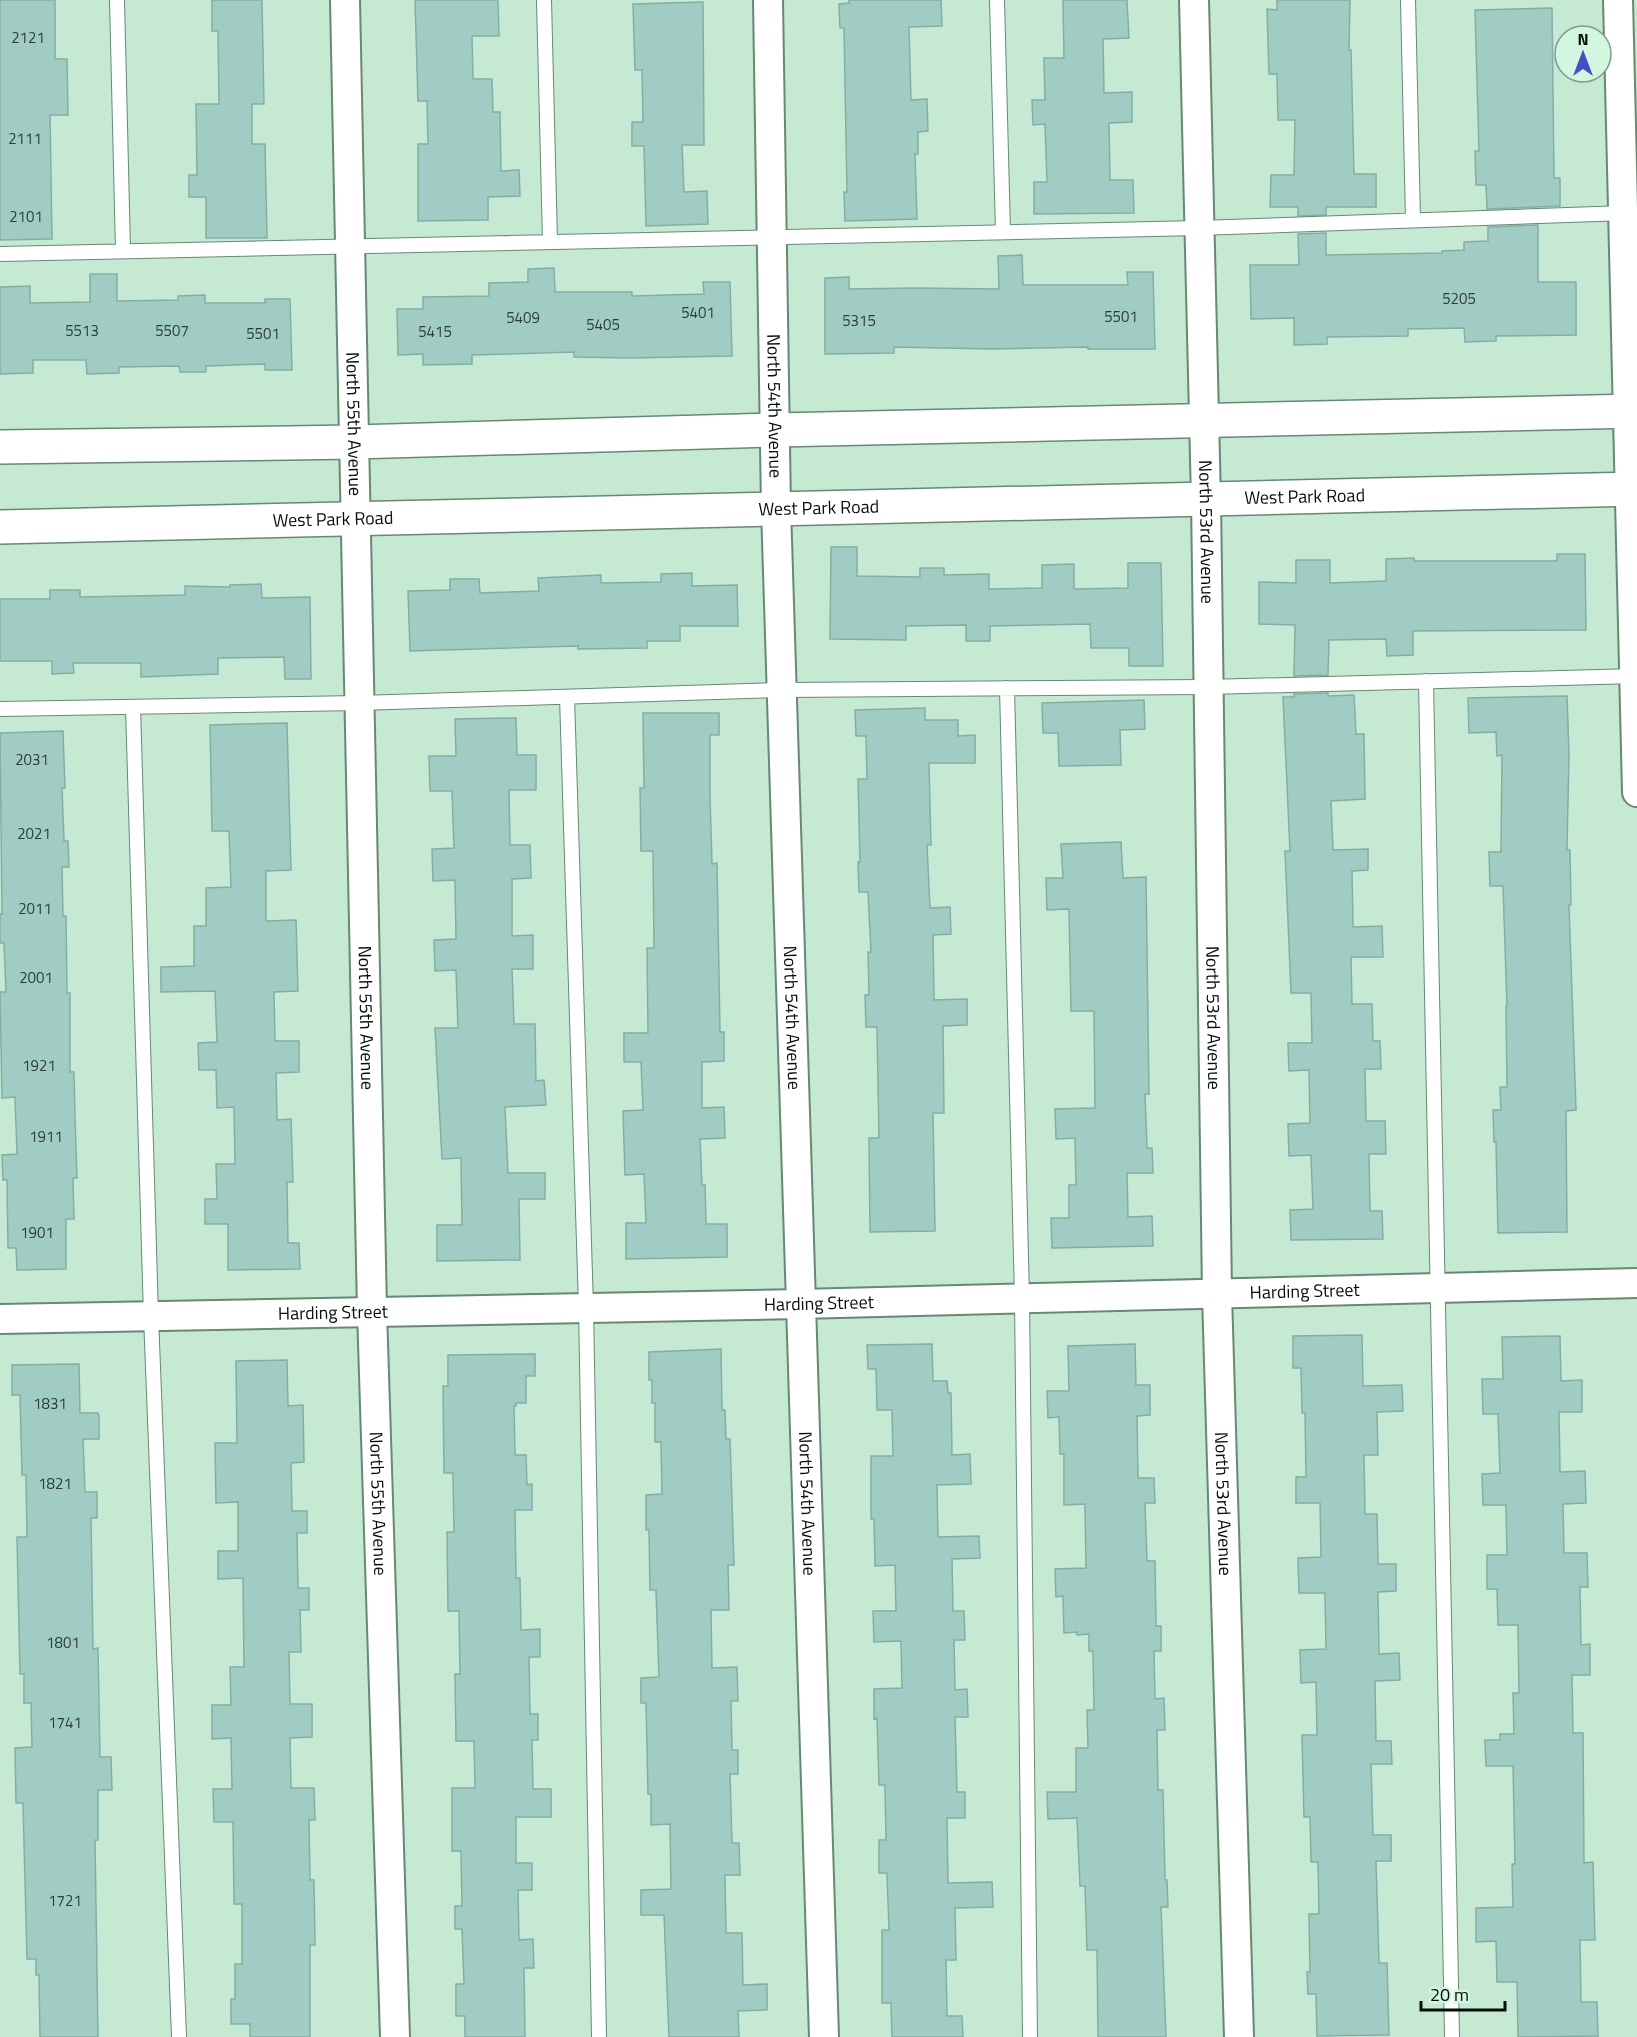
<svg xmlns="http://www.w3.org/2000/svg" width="1637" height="2037" font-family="'Titillium Web',sans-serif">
	<rect width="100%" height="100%" fill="#c6e9d3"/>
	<path fill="#a1ccc3" stroke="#83aea5" stroke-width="1.5" d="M 0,0 L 55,0 L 55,59 L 67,59 L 68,115 L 50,115 L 52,239 L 0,240 Z
		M 212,0 L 262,0 L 264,104 L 252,104 L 252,144 L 265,144 L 267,238 L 206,238 L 206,197 L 189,197 L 189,175 L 197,175 L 196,104 L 219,104 L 218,31 L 212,31 Z
		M 415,0 L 498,0 L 499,36 L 472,36 L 473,79 L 492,79 L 493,112 L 500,112 L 501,171 L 519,170 L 520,196 L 488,197 L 488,220 L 418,221 L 418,144 L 428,144 L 427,101 L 418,101 Z
		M 849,0 L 941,0 L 942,26 L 909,27 L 911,100 L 927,99 L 928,131 L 918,132 L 918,154 L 915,154 L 917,219 L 845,221 L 844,192 L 847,192 L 844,28 L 840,28 L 839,4 L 849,3 Z
		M 1063,0 L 1127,0 L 1129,38 L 1103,39 L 1104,93 L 1132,92 L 1132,122 L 1109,123 L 1110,180 L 1133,180 L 1134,213 L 1034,214 L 1034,182 L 1047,182 L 1045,124 L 1033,125 L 1032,100 L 1045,100 L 1044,58 L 1064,58 Z
		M 1277,0 L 1350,0 L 1349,50 L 1351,50 L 1354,174 L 1376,174 L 1376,207 L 1326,207 L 1326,215 L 1298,216 L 1298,207 L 1270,207 L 1271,175 L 1294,175 L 1295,120 L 1278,120 L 1277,74 L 1269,74 L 1267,9 L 1277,10 Z
		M 703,2 L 704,145 L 682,145 L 684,192 L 707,191 L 708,224 L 646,226 L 644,146 L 632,146 L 632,122 L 643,122 L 642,70 L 635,70 L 633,4 Z
		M 1552,8 L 1554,178 L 1560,178 L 1560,206 L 1487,209 L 1486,185 L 1476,185 L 1475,151 L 1479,151 L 1475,10 Z
		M 1538,225 L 1538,282 L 1576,282 L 1576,335 L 1496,336 L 1496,341 L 1465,342 L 1464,328 L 1408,329 L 1408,336 L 1327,337 L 1327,344 L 1294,345 L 1294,318 L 1251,319 L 1250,265 L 1299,265 L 1298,234 L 1326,233 L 1326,255 L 1442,253 L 1442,251 L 1464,250 L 1464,242 L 1488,241 L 1488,227 Z
		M 1022,255 L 1023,285 L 1128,285 L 1127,272 L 1153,272 L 1155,349 L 1088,349 L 1088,347 L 991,349 L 894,347 L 894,353 L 825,354 L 825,278 L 849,277 L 849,289 L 916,288 L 999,289 L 998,256 Z
		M 554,268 L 555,292 L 632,292 L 632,296 L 704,294 L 703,282 L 730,282 L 732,356 L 630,358 L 574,357 L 574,352 L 472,355 L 472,364 L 423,365 L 423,354 L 398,355 L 397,309 L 423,309 L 423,297 L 489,296 L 489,283 L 528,282 L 528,269 Z
		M 90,274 L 117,274 L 117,301 L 178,300 L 178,296 L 205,295 L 205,303 L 265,303 L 265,299 L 290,299 L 292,370 L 265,370 L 265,364 L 206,366 L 206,372 L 180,372 L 179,366 L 119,367 L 119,373 L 87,374 L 86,360 L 33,360 L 33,373 L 0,374 L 0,287 L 30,286 L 30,303 L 90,302 Z
		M 831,547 L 857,547 L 857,576 L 920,577 L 920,568 L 944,568 L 944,575 L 989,574 L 989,589 L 1042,588 L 1042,565 L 1074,564 L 1074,589 L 1128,588 L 1128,563 L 1161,563 L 1163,666 L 1129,666 L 1129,648 L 1091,648 L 1090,624 L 990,626 L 990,641 L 966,641 L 966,625 L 906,626 L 906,640 L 830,639 Z
		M 1557,554 L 1585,554 L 1586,630 L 1413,631 L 1413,655 L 1387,656 L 1386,639 L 1329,640 L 1328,675 L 1294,676 L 1295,625 L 1259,624 L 1259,582 L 1296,583 L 1296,560 L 1330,560 L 1330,583 L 1386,581 L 1386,559 L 1414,558 L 1414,561 L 1557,561 Z
		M 692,573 L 692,586 L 737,585 L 738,626 L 680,626 L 680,641 L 647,641 L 647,648 L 578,649 L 578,646 L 410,651 L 408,591 L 450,590 L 450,579 L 479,579 L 480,593 L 539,591 L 538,578 L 601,575 L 601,583 L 661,582 L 661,574 Z
		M 261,584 L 262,598 L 310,597 L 311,679 L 285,679 L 284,657 L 218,658 L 218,674 L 141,677 L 141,663 L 73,663 L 74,673 L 52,674 L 52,661 L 0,661 L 0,599 L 50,599 L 50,590 L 80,590 L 80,597 L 185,595 L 185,586 L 230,587 L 230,585 Z
		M 1328,693 L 1328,696 L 1354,695 L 1356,734 L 1364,734 L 1365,799 L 1331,801 L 1333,850 L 1368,849 L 1368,870 L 1352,871 L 1353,927 L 1382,926 L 1383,957 L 1351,957 L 1352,1004 L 1372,1004 L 1373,1041 L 1380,1041 L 1381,1069 L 1365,1069 L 1366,1121 L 1385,1121 L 1386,1154 L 1369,1154 L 1370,1211 L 1382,1211 L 1383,1239 L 1291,1240 L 1290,1210 L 1313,1209 L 1311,1155 L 1289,1156 L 1288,1124 L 1310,1123 L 1309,1070 L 1289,1071 L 1288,1043 L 1312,1043 L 1311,993 L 1291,993 L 1285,851 L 1290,851 L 1283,697 L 1294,697 L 1294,694 Z
		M 1567,696 L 1569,754 L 1567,850 L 1570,850 L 1571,905 L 1569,905 L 1576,1110 L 1566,1111 L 1567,1232 L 1498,1233 L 1496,1142 L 1494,1142 L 1493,1110 L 1501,1110 L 1500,1087 L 1507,1087 L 1506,1006 L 1507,1006 L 1503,886 L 1490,886 L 1489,852 L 1501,852 L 1502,755 L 1497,756 L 1496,732 L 1469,733 L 1468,698 Z
		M 1144,700 L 1145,729 L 1120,730 L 1121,765 L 1059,766 L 1058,733 L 1043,733 L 1042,703 Z
		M 925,708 L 925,720 L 958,720 L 958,736 L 975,735 L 975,763 L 929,763 L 931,845 L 927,845 L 930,908 L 950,907 L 951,934 L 933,935 L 934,1000 L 967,999 L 967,1025 L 943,1026 L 944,1113 L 933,1113 L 935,1231 L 870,1232 L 869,1138 L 879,1138 L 877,1027 L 866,1027 L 865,995 L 869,995 L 868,952 L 871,952 L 868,892 L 859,892 L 858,862 L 860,862 L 858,779 L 867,779 L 866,736 L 856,736 L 855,710 Z
		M 643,713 L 719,713 L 719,735 L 710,735 L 710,796 L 712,864 L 717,863 L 720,1032 L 724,1032 L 724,1061 L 702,1062 L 702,1108 L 724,1107 L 725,1138 L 700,1139 L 702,1185 L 705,1185 L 706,1224 L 727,1224 L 727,1257 L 626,1259 L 626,1223 L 646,1223 L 644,1174 L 625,1175 L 623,1111 L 643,1110 L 641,1062 L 624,1062 L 624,1033 L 648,1033 L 647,948 L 654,948 L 653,851 L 641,851 L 640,788 L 644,788 Z
		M 516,718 L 517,755 L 536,755 L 536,790 L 509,790 L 510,845 L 530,845 L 531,878 L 512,879 L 512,936 L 533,935 L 533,969 L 512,969 L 514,1024 L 535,1024 L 536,1081 L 544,1080 L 546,1105 L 505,1107 L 508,1173 L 545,1173 L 545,1199 L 519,1199 L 520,1260 L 437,1261 L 437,1225 L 462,1225 L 461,1158 L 442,1159 L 435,1028 L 458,1028 L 456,970 L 435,971 L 434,940 L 456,939 L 455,880 L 433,881 L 432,849 L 454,848 L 452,791 L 430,791 L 429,756 L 456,756 L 455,719 Z
		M 287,723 L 291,870 L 266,871 L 266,921 L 296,920 L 298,991 L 274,992 L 275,1041 L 299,1041 L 299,1072 L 276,1073 L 277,1120 L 291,1119 L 293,1182 L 287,1182 L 288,1243 L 299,1243 L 300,1269 L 228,1270 L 228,1224 L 205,1224 L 205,1199 L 217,1199 L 216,1164 L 235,1164 L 234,1107 L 217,1108 L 216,1070 L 199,1070 L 198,1043 L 217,1042 L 215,991 L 161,992 L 161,967 L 194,966 L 194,926 L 206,926 L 206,888 L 231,887 L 229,831 L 212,831 L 210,725 Z
		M 63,731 L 65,788 L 62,788 L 64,841 L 68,841 L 69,867 L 62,867 L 63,916 L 66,916 L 67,993 L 70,993 L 70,1072 L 74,1072 L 75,1118 L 77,1178 L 73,1178 L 74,1219 L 66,1219 L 66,1269 L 17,1270 L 16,1248 L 8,1248 L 7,1180 L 3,1180 L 2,1155 L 17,1154 L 15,1097 L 2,1098 L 0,992 L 6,992 L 4,943 L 0,943 L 0,914 L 2,914 L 0,733 Z
		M 1121,842 L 1123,878 L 1146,877 L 1149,1094 L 1145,1094 L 1147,1148 L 1152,1148 L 1153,1173 L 1127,1173 L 1128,1217 L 1152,1216 L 1153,1246 L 1052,1248 L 1051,1218 L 1069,1218 L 1069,1185 L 1076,1185 L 1075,1138 L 1056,1139 L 1055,1109 L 1095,1108 L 1094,1011 L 1071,1011 L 1069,909 L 1047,910 L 1046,878 L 1063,878 L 1061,844 Z
		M 1362,1335 L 1363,1386 L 1402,1385 L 1403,1411 L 1377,1412 L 1378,1455 L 1364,1455 L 1365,1514 L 1377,1514 L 1378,1564 L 1396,1564 L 1396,1591 L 1378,1592 L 1379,1654 L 1399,1653 L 1400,1680 L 1375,1681 L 1376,1741 L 1391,1741 L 1392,1764 L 1371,1764 L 1373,1835 L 1391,1835 L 1391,1861 L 1376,1861 L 1379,1963 L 1387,1963 L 1389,2035 L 1317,2036 L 1316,1994 L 1308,1994 L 1307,1972 L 1310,1972 L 1309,1914 L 1319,1914 L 1318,1862 L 1311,1862 L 1310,1817 L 1304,1817 L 1302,1735 L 1317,1735 L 1316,1682 L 1301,1683 L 1300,1650 L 1326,1649 L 1325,1593 L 1299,1593 L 1298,1558 L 1321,1557 L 1320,1503 L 1296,1503 L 1296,1477 L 1306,1477 L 1305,1413 L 1302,1413 L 1301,1368 L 1293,1368 L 1293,1336 Z
		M 1560,1336 L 1561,1381 L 1582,1380 L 1582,1412 L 1559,1412 L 1560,1472 L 1585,1471 L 1586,1503 L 1563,1504 L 1564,1553 L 1587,1553 L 1588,1587 L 1580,1587 L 1581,1645 L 1590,1644 L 1590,1675 L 1572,1675 L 1573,1733 L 1583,1733 L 1584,1863 L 1593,1862 L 1595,1940 L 1580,1940 L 1581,2002 L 1597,2002 L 1598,2036 L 1518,2037 L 1517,1982 L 1497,1982 L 1496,1941 L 1476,1942 L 1476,1908 L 1513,1907 L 1512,1864 L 1515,1864 L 1513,1766 L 1486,1766 L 1485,1740 L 1500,1740 L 1500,1734 L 1514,1734 L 1513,1693 L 1519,1693 L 1518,1625 L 1498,1625 L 1497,1589 L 1487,1589 L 1487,1555 L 1507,1555 L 1506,1505 L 1483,1505 L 1482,1474 L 1500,1473 L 1498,1414 L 1483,1414 L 1482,1379 L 1503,1379 L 1502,1337 Z
		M 932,1344 L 933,1381 L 947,1381 L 948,1393 L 951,1393 L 952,1455 L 970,1454 L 971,1484 L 937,1485 L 938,1537 L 979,1536 L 980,1558 L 952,1559 L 953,1611 L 964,1611 L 965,1640 L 954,1640 L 955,1690 L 967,1689 L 968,1717 L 955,1717 L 957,1792 L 965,1792 L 965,1818 L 947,1818 L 948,1883 L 992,1882 L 993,1907 L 955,1908 L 956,1960 L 946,1960 L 947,2016 L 962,2016 L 963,2037 L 892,2037 L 891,2003 L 882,2003 L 882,1930 L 889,1930 L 887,1873 L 879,1873 L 879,1840 L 886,1840 L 885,1785 L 879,1785 L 877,1718 L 874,1719 L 874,1689 L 902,1688 L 901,1641 L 874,1642 L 873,1611 L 896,1611 L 895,1565 L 875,1566 L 874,1519 L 871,1519 L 871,1456 L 893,1456 L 892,1410 L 877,1410 L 876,1369 L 868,1369 L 867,1345 Z
		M 1135,1344 L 1136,1385 L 1150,1385 L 1150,1415 L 1137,1416 L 1138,1478 L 1154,1478 L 1155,1503 L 1145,1503 L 1147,1561 L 1155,1561 L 1156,1626 L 1161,1626 L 1161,1651 L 1154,1651 L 1155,1699 L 1164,1698 L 1165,1730 L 1157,1730 L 1158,1790 L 1163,1790 L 1165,1880 L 1167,1880 L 1168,1907 L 1161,1907 L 1166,2037 L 1098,2037 L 1097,1950 L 1087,1950 L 1085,1886 L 1080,1886 L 1077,1818 L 1048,1819 L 1047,1792 L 1076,1792 L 1076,1748 L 1088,1748 L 1087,1710 L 1094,1710 L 1093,1651 L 1089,1651 L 1089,1634 L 1077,1635 L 1077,1632 L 1064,1633 L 1063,1596 L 1056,1597 L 1055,1569 L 1086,1568 L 1085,1504 L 1064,1505 L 1064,1454 L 1060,1454 L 1059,1417 L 1048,1418 L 1047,1391 L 1069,1391 L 1068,1346 Z
		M 721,1349 L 722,1410 L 725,1410 L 726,1439 L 730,1439 L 734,1565 L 728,1565 L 729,1610 L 711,1610 L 712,1668 L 737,1667 L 738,1701 L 731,1701 L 732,1750 L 738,1750 L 738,1774 L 730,1774 L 732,1843 L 739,1843 L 740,1875 L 725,1875 L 726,1933 L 742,1933 L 743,1985 L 767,1984 L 767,2010 L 738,2011 L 739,2037 L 669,2037 L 664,1915 L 641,1915 L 641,1890 L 671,1889 L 670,1824 L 651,1825 L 651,1794 L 648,1794 L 646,1703 L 641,1703 L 641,1678 L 659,1677 L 656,1590 L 650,1590 L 649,1530 L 646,1530 L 646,1495 L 662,1494 L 661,1442 L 655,1442 L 655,1403 L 652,1403 L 652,1380 L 649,1380 L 649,1352 Z
		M 535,1354 L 535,1376 L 526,1376 L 526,1403 L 516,1403 L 516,1406 L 514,1406 L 515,1455 L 526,1455 L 527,1485 L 532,1484 L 532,1510 L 515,1510 L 516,1578 L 520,1578 L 521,1630 L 540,1629 L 540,1657 L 529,1657 L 530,1714 L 538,1714 L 538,1740 L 532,1740 L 533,1789 L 551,1789 L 551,1817 L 516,1817 L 516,1863 L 532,1863 L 532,1890 L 518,1890 L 519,1940 L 533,1939 L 534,1968 L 524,1968 L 525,2037 L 465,2037 L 465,2016 L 456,2016 L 456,1984 L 464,1984 L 462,1929 L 455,1929 L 455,1906 L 462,1906 L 461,1851 L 452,1851 L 452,1788 L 475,1788 L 474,1741 L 456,1741 L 455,1674 L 460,1674 L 459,1611 L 448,1611 L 447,1532 L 454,1532 L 453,1473 L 444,1473 L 443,1386 L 448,1386 L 448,1355 Z
		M 287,1360 L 288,1406 L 303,1405 L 304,1462 L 291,1463 L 292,1511 L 307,1511 L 307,1533 L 297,1533 L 298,1588 L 309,1588 L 309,1610 L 300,1610 L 301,1652 L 289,1652 L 290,1704 L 312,1704 L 312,1737 L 290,1738 L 291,1788 L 314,1788 L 315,1820 L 309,1820 L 310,1880 L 314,1880 L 315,1945 L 310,1945 L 310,2037 L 250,2037 L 250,2024 L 231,2024 L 231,1999 L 235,1999 L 235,1964 L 242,1964 L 242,1904 L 234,1904 L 233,1822 L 214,1822 L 213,1789 L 232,1789 L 231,1738 L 212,1739 L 212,1705 L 231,1705 L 230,1667 L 244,1667 L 243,1578 L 218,1579 L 218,1551 L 238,1551 L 238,1502 L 216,1503 L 215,1443 L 237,1443 L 236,1361 Z
		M 79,1364 L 80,1413 L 98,1413 L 99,1416 L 99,1439 L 83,1439 L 85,1492 L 97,1492 L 97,1518 L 91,1518 L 93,1649 L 98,1648 L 100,1757 L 111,1757 L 112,1790 L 98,1790 L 98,1840 L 95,1840 L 98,2037 L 40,2037 L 39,1975 L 36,1975 L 36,1959 L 27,1959 L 23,1803 L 16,1803 L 15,1748 L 32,1747 L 31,1703 L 24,1703 L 24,1674 L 20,1674 L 17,1537 L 27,1537 L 26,1475 L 22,1475 L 20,1395 L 12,1395 L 12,1365 Z"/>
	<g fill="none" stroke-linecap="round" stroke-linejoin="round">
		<g stroke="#688874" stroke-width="16">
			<path id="lane" d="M 117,0 L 123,251
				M 544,0 L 550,242
				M 997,0 L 1003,232
				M 1408,0 L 1413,220
				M 0,254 L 1199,228 L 1626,213
				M 1426,681 L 1452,2037
				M 1007,688 L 1022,1298 L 1030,2037
				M 567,697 L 586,1307 L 599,2037
				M 133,707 L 151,1316 L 179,2037
				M 0,709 L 359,703 L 782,690 L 1208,687 L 1637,676"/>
		</g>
		<g stroke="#688874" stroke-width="32">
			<g id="street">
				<path id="s1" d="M 345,0 L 372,1311 L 395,2037"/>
				<path id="s2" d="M 768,0 L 776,508 L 824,2037"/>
				<path id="s3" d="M 1194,0 L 1206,500 L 1217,1294 L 1239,2037"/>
				<path d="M 1618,0 L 1637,792"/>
				<path id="s4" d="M 0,1319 L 800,1304 L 1637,1283"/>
			</g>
		</g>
		<g stroke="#688874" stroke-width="36">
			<g id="secondary">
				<path d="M 0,447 L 354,442 L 776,430 L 1637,411"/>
				<path id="s5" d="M 0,527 L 1637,489"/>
			</g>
		</g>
		<use href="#lane" stroke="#fff" stroke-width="14"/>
		<use href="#street" stroke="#fff" stroke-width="28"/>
		<use href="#secondary" stroke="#fff" stroke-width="33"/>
	</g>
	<g text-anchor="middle" stroke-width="4.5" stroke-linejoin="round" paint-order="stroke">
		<g font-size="15" fill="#2b3e37">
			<text x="28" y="43">2121</text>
			<text x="25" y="144">2111</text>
			<text x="26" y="222">2101</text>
			<text x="1459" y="304">5205</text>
			<text x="698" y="318">5401</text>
			<text x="1121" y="322">5501</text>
			<text x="523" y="323">5409</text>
			<text x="859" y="326">5315</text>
			<text x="603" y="330">5405</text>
			<text x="82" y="336">5513</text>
			<text x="172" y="336">5507</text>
			<text x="435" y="337">5415</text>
			<text x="263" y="339">5501</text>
			<text x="32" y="765">2031</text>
			<text x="34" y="839">2021</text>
			<text x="35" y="914">2011</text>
			<text x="36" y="983">2001</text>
			<text x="39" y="1071">1921</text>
			<text x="46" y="1142">1911</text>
			<text x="37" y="1238">1901</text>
			<text x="50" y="1409">1831</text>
			<text x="55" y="1489">1821</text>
			<text x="63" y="1648">1801</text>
			<text x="65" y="1728">1741</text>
			<text x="65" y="1906">1721</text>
		</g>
		<g font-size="18" fill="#040f08" stroke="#d3f6e0">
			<text dy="6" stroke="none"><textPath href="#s2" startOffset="406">North 54th Avenue</textPath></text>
			<text dy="6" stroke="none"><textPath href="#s1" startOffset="424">North 55th Avenue</textPath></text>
			<text dy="6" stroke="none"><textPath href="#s5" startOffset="1305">West Park Road</textPath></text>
			<text dy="6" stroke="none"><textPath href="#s5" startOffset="819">West Park Road</textPath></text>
			<text dy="6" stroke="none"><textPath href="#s5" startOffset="333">West Park Road</textPath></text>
			<text dy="6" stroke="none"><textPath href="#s3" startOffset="532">North 53rd Avenue</textPath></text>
			<text dy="6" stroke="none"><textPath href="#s1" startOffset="1018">North 55th Avenue</textPath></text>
			<text dy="6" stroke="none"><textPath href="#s2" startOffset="1018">North 54th Avenue</textPath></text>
			<text dy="6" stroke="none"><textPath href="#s3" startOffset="1018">North 53rd Avenue</textPath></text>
			<text dy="6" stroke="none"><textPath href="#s4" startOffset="1305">Harding Street</textPath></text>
			<text dy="6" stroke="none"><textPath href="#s4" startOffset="819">Harding Street</textPath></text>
			<text dy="6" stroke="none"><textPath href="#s4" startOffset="333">Harding Street</textPath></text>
			<text dy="6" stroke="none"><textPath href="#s1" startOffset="1504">North 55th Avenue</textPath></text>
			<text dy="6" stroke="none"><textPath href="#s2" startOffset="1504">North 54th Avenue</textPath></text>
			<text dy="6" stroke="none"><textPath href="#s3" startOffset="1504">North 53rd Avenue</textPath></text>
		</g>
	</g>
	<g transform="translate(1583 54)"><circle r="28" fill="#d3f6e0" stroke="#809a8a" stroke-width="1.5"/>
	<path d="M0-4.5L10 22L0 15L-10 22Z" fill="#494cc2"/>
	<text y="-9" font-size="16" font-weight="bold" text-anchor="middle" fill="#040f08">N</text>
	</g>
	<path d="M1421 2001v9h84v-9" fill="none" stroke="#040f08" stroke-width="3"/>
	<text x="1430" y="2001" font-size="18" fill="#040f08" stroke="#d3f6e0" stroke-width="4.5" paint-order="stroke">20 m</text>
</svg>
